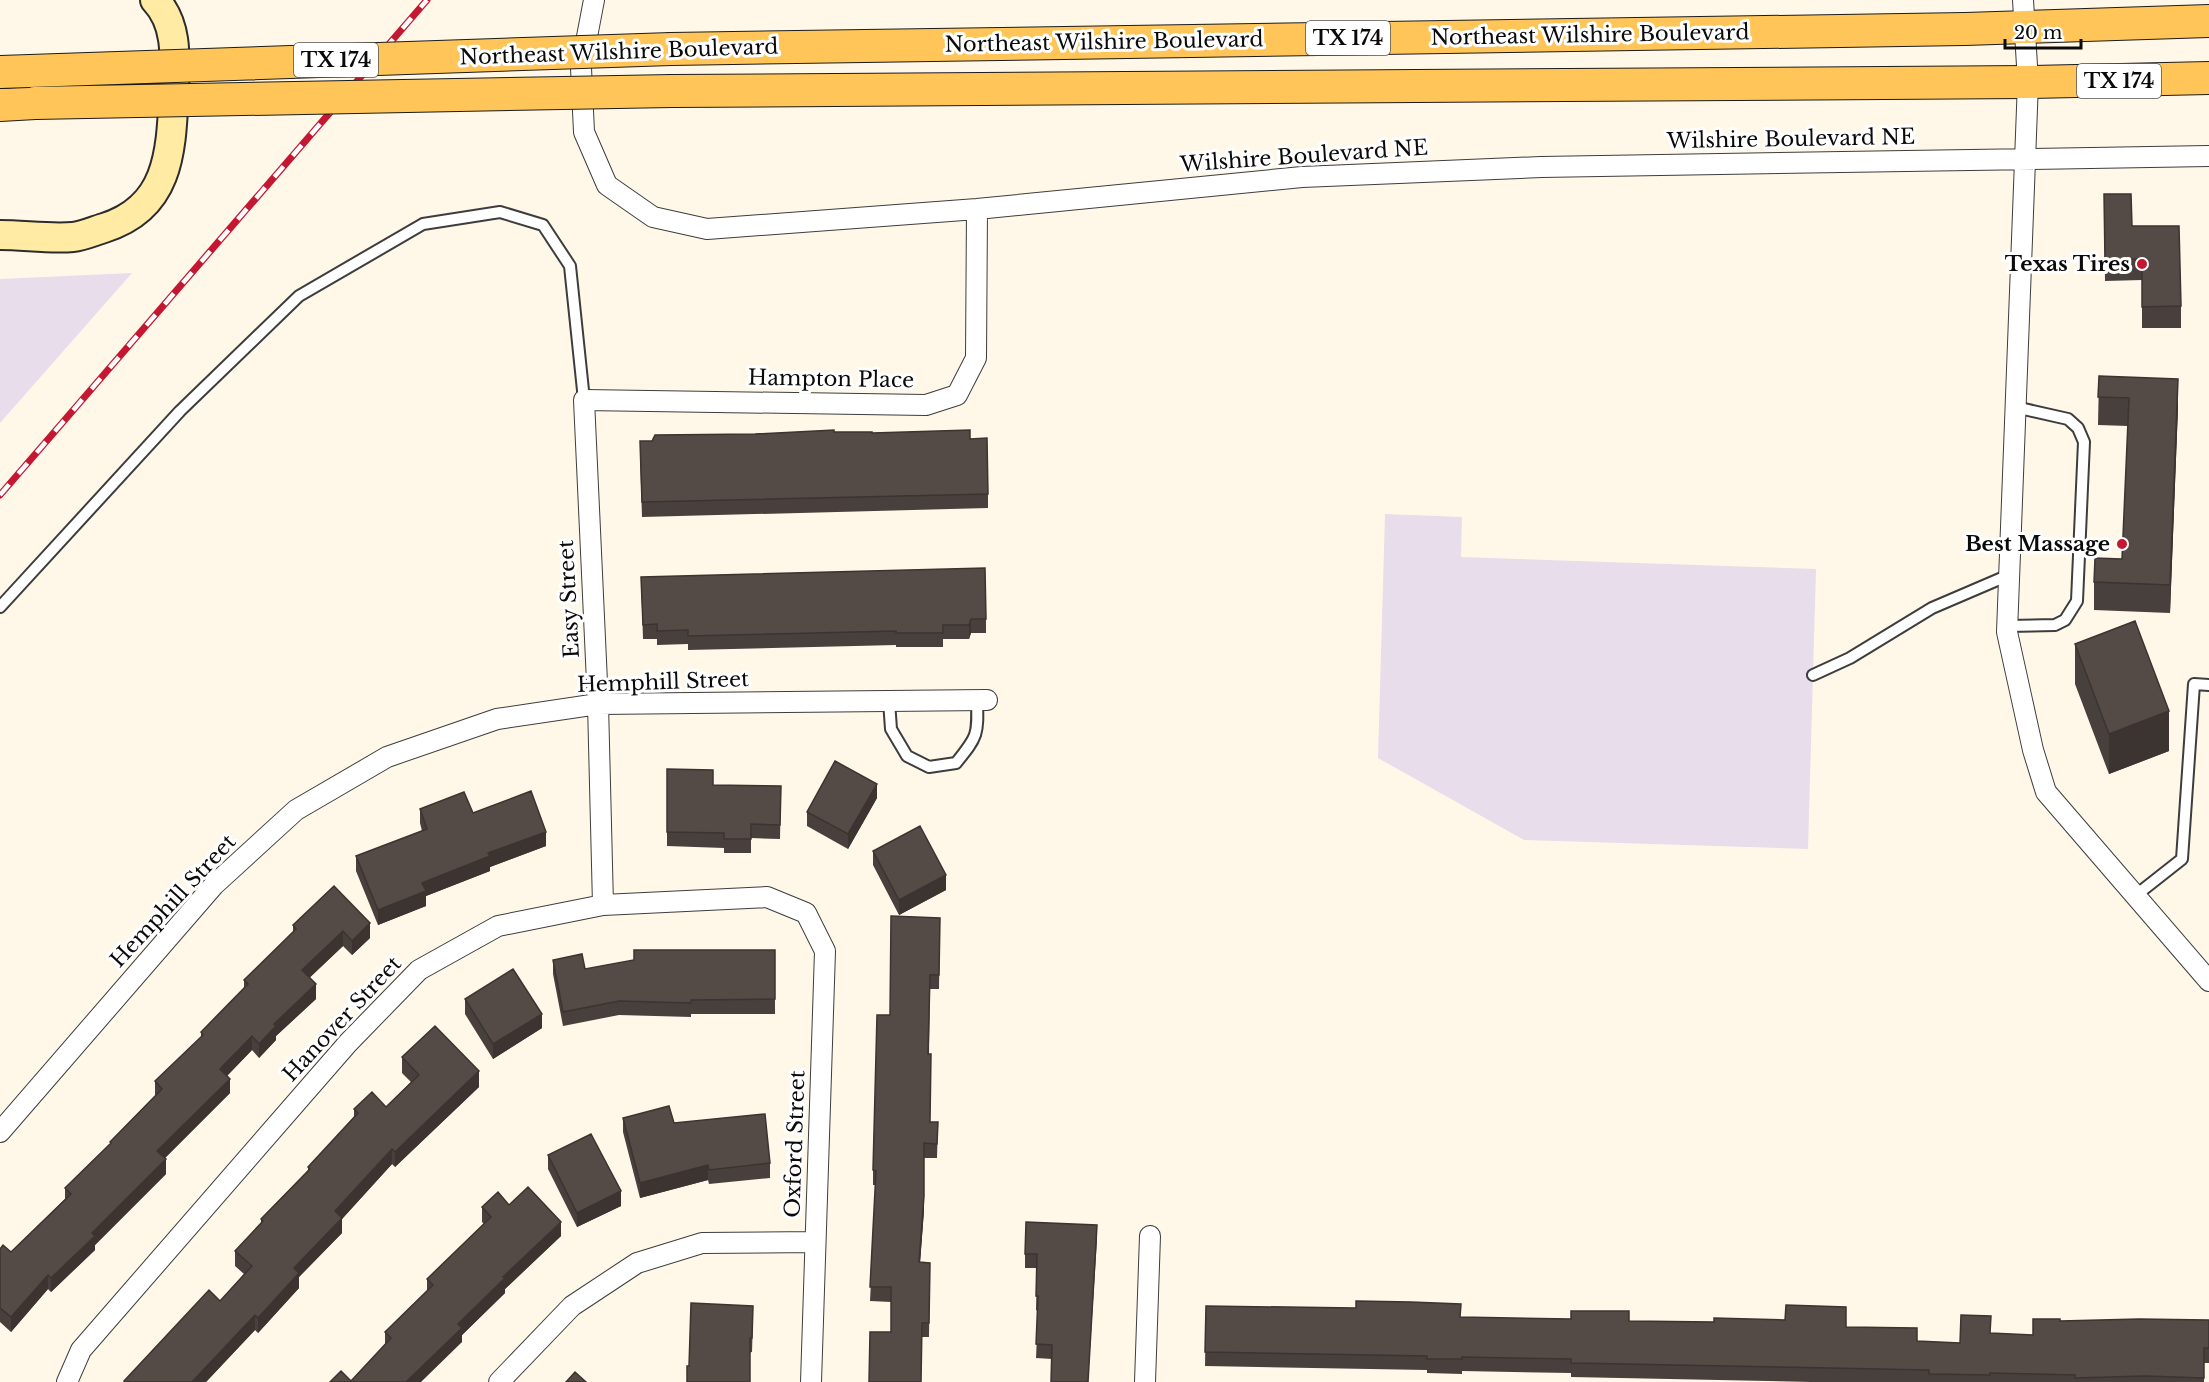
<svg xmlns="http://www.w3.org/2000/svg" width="2209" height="1382" font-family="'Libre Baskerville',serif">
	<rect width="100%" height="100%" fill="#fff8e8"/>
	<path fill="#e8ddeb" d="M 132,273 L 0,423 L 0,279 Z
		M 1385,514 L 1462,517 L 1461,557 L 1816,569 L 1808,849 L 1524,840 L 1378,758 Z"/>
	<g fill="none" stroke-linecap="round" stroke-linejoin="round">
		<g stroke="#3d3d3d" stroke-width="14">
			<path id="lane" d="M 0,607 L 180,411 L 299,296 L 423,224 L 500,212 L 543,225 L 570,266 L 584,400
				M 2007,626 L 2055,625 L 2065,620 L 2077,601 L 2084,442 L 2078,428 L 2068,419 L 2015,407
				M 1813,675 L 1850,658 L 1932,608 L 2009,575
				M 889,701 L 891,729 L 907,756 L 929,767 L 956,763 C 978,736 978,735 977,700
				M 2135,896 L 2182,859 L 2194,684 L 2209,685"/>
		</g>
		<g stroke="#3d3d3d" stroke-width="22">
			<path id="street" d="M 594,0 L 581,68 L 584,132 L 607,185 L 653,217 L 707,229 L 977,209 L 1302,177 L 1541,167 L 2209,156
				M 2023,0 L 2028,82 L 2007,632 L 2033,750 L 2046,792 L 2209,981
				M 603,905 L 598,704 L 584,400 L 926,405 L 957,395 L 976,358 L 977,209
				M 0,1132 L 214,885 L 296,810 L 387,757 L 497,719 L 598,704 L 987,700
				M 67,1382 L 81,1350 L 348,1043 L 419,970 L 498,926 L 603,905 L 767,897 L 806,913 L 825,951 L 811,1382
				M 499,1382 L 572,1306 L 637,1263 L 702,1243 L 815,1242
				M 1145,1382 L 1150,1236"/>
		</g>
		<g stroke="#2c2c2c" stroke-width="32">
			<path id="secondary" d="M 0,235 C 24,235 49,239 73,237 C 83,236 94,231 104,228 C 171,207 171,149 174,90 C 175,59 178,24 155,0"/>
		</g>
		<g stroke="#1b1b1b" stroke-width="34">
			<path id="primary" d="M 671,49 L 1965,29 L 2209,21
				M 672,91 L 2028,82 L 2209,78
				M 0,105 L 35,103"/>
		</g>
		<use href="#lane" stroke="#fff" stroke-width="10"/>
		<use href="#street" stroke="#fff" stroke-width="20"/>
		<use href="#secondary" stroke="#ffeba3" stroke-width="28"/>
		<use href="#primary" stroke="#ffc558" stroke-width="32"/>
		<g stroke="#c41832" stroke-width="7">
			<path id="rail" d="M 0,495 L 427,0"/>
		</g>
		<use href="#rail" stroke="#fff" stroke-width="4.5" stroke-dasharray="14" stroke-linecap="butt"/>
		<g stroke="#1b1b1b" stroke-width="34" stroke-linecap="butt">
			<path id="primary-bridge" d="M 0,72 L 671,49
				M 35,103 L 672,91"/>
		</g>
		<use href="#primary-bridge" stroke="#ffc558" stroke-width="32"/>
	</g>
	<path fill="#48403c" d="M 2104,194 L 2132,226 L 2181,306 L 2181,328 L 2142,328 L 2142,280 L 2105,281 Z
		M 2099,376 L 2178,407 L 2170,613 L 2094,610 L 2094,582 L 2122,559 L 2128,426 L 2098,425 Z
		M 834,432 L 872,433 L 970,439 L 988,494 L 988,508 L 642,517 L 640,455 L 652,441 Z
		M 641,577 L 986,619 L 986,633 L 971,633 L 969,639 L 943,639 L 943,647 L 896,647 L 896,645 L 688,650 L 688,644 L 657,645 L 657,639 L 643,639 Z
		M 2075,644 L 2169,751 L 2109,774 L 2075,684 Z
		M 667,769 L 713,785 L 781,786 L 780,839 L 751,838 L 751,853 L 724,853 L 724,848 L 667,846 Z
		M 877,798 L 848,849 L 807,826 L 807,812 Z
		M 420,809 L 473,813 L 546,846 L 490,867 L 490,871 L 426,896 L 426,906 L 378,925 L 356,871 L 356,856 L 422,831 L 420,823 Z
		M 873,851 L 946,890 L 899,915 L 873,865 Z
		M 334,886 L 370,938 L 352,955 L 343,946 L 309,978 L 316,999 L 276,1036 L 276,1040 L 259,1058 L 252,1050 L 227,1076 L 230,1093 L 165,1158 L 166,1174 L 95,1245 L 95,1250 L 51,1292 L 48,1289 L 11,1332 L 0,1322 L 0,1249 L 11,1252 L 65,1199 L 65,1188 L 110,1144 L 110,1142 L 155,1096 L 155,1081 L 201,1037 L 201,1032 L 244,988 L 244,980 L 293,933 L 293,925 Z
		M 940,918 L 939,989 L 930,989 L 929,1054 L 930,1122 L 938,1122 L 937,1158 L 924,1158 L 924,1210 L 920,1263 L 930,1263 L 929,1337 L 922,1337 L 891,1302 L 870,1301 L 876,1185 L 873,1185 L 873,1170 L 890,1015 Z
		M 775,950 L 775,1014 L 691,1014 L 691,1017 L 619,1015 L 563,1026 L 553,974 L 553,960 L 585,969 Z
		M 465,999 L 542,1028 L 493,1059 L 465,1014 Z
		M 402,1057 L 479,1087 L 395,1167 L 392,1164 L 342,1219 L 342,1233 L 299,1277 L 299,1288 L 258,1333 L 255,1330 L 206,1382 L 124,1382 L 124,1381 L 220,1301 L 244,1274 L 235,1266 L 235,1251 L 261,1223 L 261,1219 L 308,1170 L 308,1167 L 354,1117 L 354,1109 L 386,1107 L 411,1082 L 402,1073 Z
		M 623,1118 L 674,1123 L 770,1163 L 770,1178 L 709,1184 L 708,1180 L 640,1198 L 623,1132 Z
		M 548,1155 L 621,1206 L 577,1227 L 548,1169 Z
		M 509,1205 L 561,1236 L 505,1289 L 505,1293 L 462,1335 L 462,1342 L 351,1381 L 385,1345 L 385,1332 L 427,1291 L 427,1279 L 484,1224 L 482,1222 L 482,1207 Z
		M 1097,1239 L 1052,1359 L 1036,1358 L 1038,1311 L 1036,1310 L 1037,1268 L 1025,1268 L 1025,1254 Z
		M 1206,1306 L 1461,1317 L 1846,1327 L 1917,1341 L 1960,1343 L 1991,1333 L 2033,1335 L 2060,1321 L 2209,1320 L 2209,1363 L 2204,1363 L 2204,1382 L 1811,1382 L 1571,1377 L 1571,1373 L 1462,1371 L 1462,1374 L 1427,1373 L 1427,1370 L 1205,1366 Z
		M 753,1320 L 752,1352 L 689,1366 Z"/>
	<path fill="#3b3431" d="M 2178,379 L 2178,407 L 2170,613 L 2170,585 Z
		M 971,619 L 971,633 L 969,639 L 969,625 Z
		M 2169,711 L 2169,751 L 2109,774 L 2109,734 Z
		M 877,784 L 877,798 L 848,849 L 848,834 Z
		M 546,832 L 546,846 L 490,867 L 490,871 L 426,896 L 426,906 L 378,925 L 378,910 L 422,883 L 488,853 Z
		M 946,875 L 946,890 L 899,915 L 899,900 Z
		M 370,923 L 370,938 L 352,955 L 352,941 Z
		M 343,931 L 343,946 L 302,985 L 302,970 Z
		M 316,984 L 316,999 L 276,1036 L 276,1040 L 259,1058 L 259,1044 L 274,1024 Z
		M 542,1014 L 542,1028 L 493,1059 L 493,1044 Z
		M 252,1036 L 252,1050 L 220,1083 L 220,1069 Z
		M 479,1071 L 479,1087 L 395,1167 L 395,1152 Z
		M 230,1079 L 230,1093 L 157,1166 L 157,1151 Z
		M 392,1149 L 392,1164 L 342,1219 L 342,1233 L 299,1277 L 299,1288 L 258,1333 L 258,1318 L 294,1268 L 335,1211 Z
		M 166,1159 L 166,1174 L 95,1245 L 95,1250 L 51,1292 L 51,1278 L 92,1233 Z
		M 708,1165 L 708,1180 L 640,1198 L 640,1183 Z
		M 621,1191 L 621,1206 L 577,1227 L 577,1213 Z
		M 924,1196 L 924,1210 L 919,1277 L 919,1262 Z
		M 561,1222 L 561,1236 L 505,1289 L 505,1293 L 462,1335 L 462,1342 L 421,1382 L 406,1382 L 458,1324 L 503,1277 Z
		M 1097,1225 L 1097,1239 L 1088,1382 Z
		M 48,1275 L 48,1289 L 11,1332 L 11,1317 Z
		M 255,1315 L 255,1330 L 206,1382 L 192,1382 Z"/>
	<path fill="#544a46" stroke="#3b3431" stroke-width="1.5" d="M 2104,194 L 2131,194 L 2132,226 L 2179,226 L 2181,306 L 2142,307 L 2142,259 L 2105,260 Z
		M 2099,376 L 2178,379 L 2170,585 L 2094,582 L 2095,558 L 2122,559 L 2129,398 L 2098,397 Z
		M 834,430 L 834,432 L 872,432 L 872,433 L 970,430 L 970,439 L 987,438 L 988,494 L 642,502 L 640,441 L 652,441 L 655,435 L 755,434 Z
		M 985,568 L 986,619 L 971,619 L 969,625 L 943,625 L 943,633 L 896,633 L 896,631 L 688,636 L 688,630 L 657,631 L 657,624 L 643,625 L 641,577 Z
		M 2135,621 L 2169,711 L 2109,734 L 2075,644 Z
		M 835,761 L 877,784 L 848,834 L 807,812 Z
		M 667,769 L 713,770 L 713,785 L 781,786 L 780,825 L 751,824 L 751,839 L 724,839 L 724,833 L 667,832 Z
		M 531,791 L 546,832 L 488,853 L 490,856 L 422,883 L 426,891 L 378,910 L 356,856 L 427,829 L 420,809 L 464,792 L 473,813 Z
		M 920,826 L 946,875 L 899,900 L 873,851 Z
		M 334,886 L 370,923 L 352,941 L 343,931 L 302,970 L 316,984 L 274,1024 L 276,1026 L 259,1044 L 252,1036 L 220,1069 L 230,1079 L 157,1151 L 166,1159 L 92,1233 L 95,1236 L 51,1278 L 48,1275 L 11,1317 L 0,1308 L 0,1249 L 3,1245 L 11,1252 L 71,1194 L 65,1188 L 111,1143 L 110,1142 L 162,1089 L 155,1081 L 203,1035 L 201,1032 L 248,984 L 244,980 L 296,929 L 293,925 Z
		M 891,916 L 940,918 L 939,975 L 930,975 L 928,1054 L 931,1054 L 930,1122 L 938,1122 L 937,1144 L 924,1143 L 924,1196 L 919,1262 L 930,1263 L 929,1323 L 922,1323 L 921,1382 L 869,1382 L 870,1332 L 891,1332 L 891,1287 L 870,1287 L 876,1171 L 873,1170 L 877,1015 L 890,1015 Z
		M 634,950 L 775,950 L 775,999 L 691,1000 L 691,1003 L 619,1001 L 563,1012 L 553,960 L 582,954 L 585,969 L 634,960 Z
		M 513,969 L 542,1014 L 493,1044 L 465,999 Z
		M 435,1026 L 479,1071 L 395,1152 L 392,1149 L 335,1211 L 342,1218 L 294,1268 L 299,1273 L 258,1318 L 255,1315 L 192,1382 L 125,1382 L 124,1381 L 209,1290 L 220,1301 L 252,1266 L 235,1251 L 263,1221 L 261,1219 L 310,1169 L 308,1167 L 358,1113 L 354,1109 L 372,1092 L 386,1107 L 419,1075 L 402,1057 Z
		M 669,1106 L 674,1123 L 765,1114 L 770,1163 L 709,1170 L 708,1165 L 640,1183 L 623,1118 Z
		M 591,1134 L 621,1191 L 577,1213 L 548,1155 Z
		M 528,1187 L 561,1222 L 503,1277 L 505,1278 L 458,1324 L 462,1328 L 406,1382 L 330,1382 L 341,1371 L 351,1381 L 391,1338 L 385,1332 L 433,1285 L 427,1279 L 491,1217 L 482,1207 L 498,1192 L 509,1205 Z
		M 1026,1222 L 1097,1225 L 1088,1382 L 1051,1382 L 1052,1345 L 1036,1344 L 1038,1296 L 1036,1296 L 1037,1254 L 1025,1254 Z
		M 1356,1301 L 1411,1302 L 1461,1304 L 1460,1317 L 1571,1319 L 1571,1311 L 1629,1311 L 1629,1321 L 1714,1322 L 1714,1318 L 1785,1320 L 1786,1305 L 1846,1307 L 1846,1327 L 1917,1328 L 1917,1341 L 1960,1343 L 1961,1315 L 1991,1316 L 1990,1333 L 2033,1335 L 2033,1319 L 2060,1319 L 2060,1321 L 2139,1319 L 2209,1320 L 2209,1348 L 2204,1348 L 2204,1378 L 2145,1376 L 2075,1378 L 2075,1375 L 1990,1373 L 1990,1375 L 1929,1374 L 1929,1370 L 1571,1363 L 1571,1359 L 1462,1357 L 1462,1359 L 1427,1359 L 1427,1356 L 1205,1352 L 1206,1306 L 1356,1308 Z
		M 691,1303 L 753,1306 L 752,1338 L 750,1338 L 750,1382 L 687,1382 L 687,1366 L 689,1366 Z
		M 575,1372 L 586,1382 L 566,1382 Z"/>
	<g fill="#c41832" stroke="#fff" stroke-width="2">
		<circle cx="2142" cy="264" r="6"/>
		<circle cx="2122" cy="544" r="6"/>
	</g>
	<g text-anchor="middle" stroke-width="6" stroke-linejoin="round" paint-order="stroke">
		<g fill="#fff" stroke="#545454" stroke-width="1.5">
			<rect x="1306" y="21" width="84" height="34" rx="4.5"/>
			<rect x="294" y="43" width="84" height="34" rx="4.5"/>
			<rect x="2077" y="64" width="84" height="34" rx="4.5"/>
		</g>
		<g font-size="20" font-weight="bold" fill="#0a0a0a">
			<text x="1348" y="45">TX 174</text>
			<text x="336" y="67">TX 174</text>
			<text x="2119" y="88">TX 174</text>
		</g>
		<g font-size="21" fill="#0a0a0a" stroke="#fff">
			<text transform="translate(1590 35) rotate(-1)" y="7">Northeast Wilshire Boulevard</text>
			<text transform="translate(1104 42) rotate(-1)" y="7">Northeast Wilshire Boulevard</text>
			<text transform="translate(619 52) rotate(-2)" y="7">Northeast Wilshire Boulevard</text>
			<text transform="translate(1791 139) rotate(-1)" y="7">Wilshire Boulevard NE</text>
			<text transform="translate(1304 156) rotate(-4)" y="7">Wilshire Boulevard NE</text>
			<text transform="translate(831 379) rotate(1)" y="7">Hampton Place</text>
			<text transform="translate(569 599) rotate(-93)" y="7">Easy Street</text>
			<text transform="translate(663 682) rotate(-2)" y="7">Hemphill Street</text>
			<text transform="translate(173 901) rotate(-47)" y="7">Hemphill Street</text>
			<text transform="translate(342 1019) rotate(-47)" y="7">Hanover Street</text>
			<text transform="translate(795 1144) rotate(-88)" y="7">Oxford Street</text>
		</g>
		<g font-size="21" font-weight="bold" fill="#0a0a0a" stroke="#fff" text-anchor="end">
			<text x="2130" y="271">Texas Tires</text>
			<text x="2110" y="551">Best Massage</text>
		</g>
	</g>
	<path d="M2005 39v9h76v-9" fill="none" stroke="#0a0a0a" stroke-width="3"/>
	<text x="2014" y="39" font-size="18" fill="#0a0a0a" stroke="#ffffff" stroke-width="4.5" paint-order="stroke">20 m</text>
</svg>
